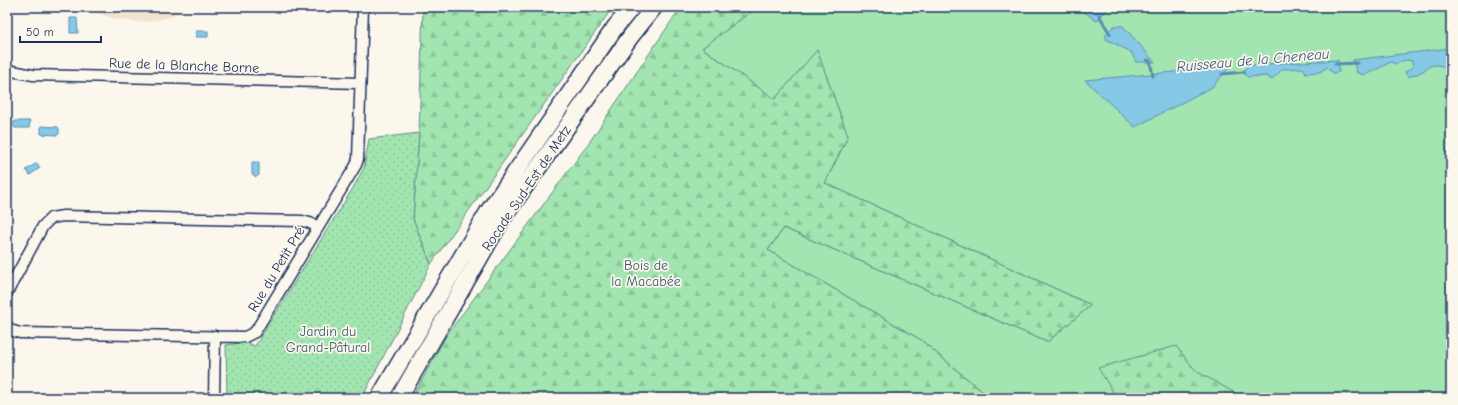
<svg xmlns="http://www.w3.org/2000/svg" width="1458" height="405" font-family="'Comic Neue',sans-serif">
	<defs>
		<pattern id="forest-firs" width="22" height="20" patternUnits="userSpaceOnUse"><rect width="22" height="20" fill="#a2e5b0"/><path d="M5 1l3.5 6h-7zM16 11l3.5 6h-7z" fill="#8bc59a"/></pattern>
		<pattern id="park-dots" width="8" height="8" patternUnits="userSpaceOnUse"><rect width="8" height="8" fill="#a2e5b0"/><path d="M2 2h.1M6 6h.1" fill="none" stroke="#8bc59a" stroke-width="1.8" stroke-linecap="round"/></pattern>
	</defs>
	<rect width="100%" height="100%" fill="#fbf7ec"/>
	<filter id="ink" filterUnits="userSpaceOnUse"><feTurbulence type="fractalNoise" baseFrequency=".025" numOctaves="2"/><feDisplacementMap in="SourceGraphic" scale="8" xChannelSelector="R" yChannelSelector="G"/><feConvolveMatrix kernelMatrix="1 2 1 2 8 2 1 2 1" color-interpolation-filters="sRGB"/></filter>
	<g filter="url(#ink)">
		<path fill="#f2e2cf" d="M 81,7 L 187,7 L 170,17 L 151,21 L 139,22 L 115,19 Z"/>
		<path fill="#a2e5b0" stroke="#5e8a87" d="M 757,7 L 1451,7 L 1451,398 L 990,398 L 921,340 L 768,250 L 784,228 L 1047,342 L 1091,305 L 825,183 L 848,136 L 817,51 L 775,99 L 702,48 Z"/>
		<path fill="url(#forest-firs)" stroke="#5e8a87" d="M 423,7 L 613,7 L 431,264 L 413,219 L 419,133 Z
			M 681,7 L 757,7 L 702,48 L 775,99 L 817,50 L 848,136 L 825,183 L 1091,305 L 1047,342 L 784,228 L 768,250 L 921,340 L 990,398 L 412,398 L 446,336 L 586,147 Z
			M 1176,346 L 1196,371 L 1242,397 L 1225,398 L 1117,398 L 1098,368 Z"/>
		<path fill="url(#park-dots)" stroke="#5e8a87" d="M 419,133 L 413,219 L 431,264 L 362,398 L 227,398 L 226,345 L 246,342 L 255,346 L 353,188 L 364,168 L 369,139 Z"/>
		<path fill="#85c9e6" stroke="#5b8bb0" d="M 1072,7 L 1105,7 L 1107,10 L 1096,21 L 1085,12 L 1074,9 Z
			M 70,18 L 77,18 L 78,33 L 70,33 Z
			M 1114,26 L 1123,26 L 1155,62 L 1136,62 L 1131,52 L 1106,39 L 1106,34 Z
			M 196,31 L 208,31 L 208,37 L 196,37 Z
			M 1451,48 L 1451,76 C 1449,67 1439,63 1430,66 C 1427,67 1426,69 1423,71 C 1418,74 1413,75 1408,77 L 1405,72 L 1413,67 L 1412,61 L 1405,60 L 1396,64 L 1391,62 L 1365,75 L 1357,73 L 1353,60 Z
			M 1338,60 L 1339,72 L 1333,73 L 1327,67 L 1320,72 L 1306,73 L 1303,68 L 1283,69 L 1271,80 L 1267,76 L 1248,77 L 1242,72 L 1249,65 Z
			M 1230,67 L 1212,87 L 1135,127 L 1085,80 Z
			M 15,121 L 30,121 L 29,128 L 15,128 L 12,124 Z
			M 41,126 L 58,127 L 58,128 L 59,128 L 59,134 L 57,135 L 41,134 Z
			M 252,162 L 259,162 L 259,175 L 256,177 L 252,174 Z
			M 37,163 L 40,168 L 30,175 L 26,170 Z"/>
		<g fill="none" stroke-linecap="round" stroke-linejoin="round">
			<path stroke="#5b8bb0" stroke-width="3" d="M 1099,15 L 1110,34
				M 1147,60 L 1150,61 L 1153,76
				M 1335,64 L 1358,63
				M 1222,74 L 1244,72"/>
			<g stroke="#1b2f5e" stroke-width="13">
				<path id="minor" d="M 7,70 L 33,75 L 360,83
					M 7,293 L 43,226 L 51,218 L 63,216 L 302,221 L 310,223 L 318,227
					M 7,326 L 10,330 L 20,333 L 245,337 L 255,332 L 356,165 L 358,159 L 363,7
					M 214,398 L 215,336"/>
			</g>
			<g stroke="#1b2f5e" stroke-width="19">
				<path id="trunk" d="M 379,398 L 488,212 L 616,26 L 632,7
					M 399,398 L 502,219 L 631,36 L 654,7"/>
			</g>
			<use href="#minor" stroke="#fbf7ec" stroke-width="10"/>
			<use href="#trunk" stroke="#fbf7ec" stroke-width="16"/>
		</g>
	</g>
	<g text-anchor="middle" stroke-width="3.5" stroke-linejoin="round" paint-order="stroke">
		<g font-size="14" fill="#1b2f5e" stroke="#fbf7ec">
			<text transform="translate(184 65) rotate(2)" y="5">Rue de la Blanche Borne</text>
			<text transform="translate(526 188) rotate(-56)" y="5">Rocade Sud-Est de Metz</text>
			<text transform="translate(276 269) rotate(-59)" y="5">Rue du Petit Pré</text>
		</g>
		<g font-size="14" fill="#3d5c72" stroke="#fbf7ec">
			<text x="646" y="270">Bois de<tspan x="646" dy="16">la Macabée</tspan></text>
			<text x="328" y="336">Jardin du<tspan x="328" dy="16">Grand-Pâtural</tspan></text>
		</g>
		<g font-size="15" font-style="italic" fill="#365680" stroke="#fbf7ec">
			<text transform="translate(1253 60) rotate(-5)" y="5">Ruisseau de la Cheneau</text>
		</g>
	</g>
	<rect width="1458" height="405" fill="none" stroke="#fbf7ec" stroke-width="24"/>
	<rect x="12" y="12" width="1434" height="381" fill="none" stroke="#1b2f5e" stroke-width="1.5" filter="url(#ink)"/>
	<path d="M20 36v6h81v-6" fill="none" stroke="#1b2f5e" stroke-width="2"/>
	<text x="26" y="36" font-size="12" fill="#1b2f5e" stroke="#fbf7ec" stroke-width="3" paint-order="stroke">50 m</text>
</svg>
